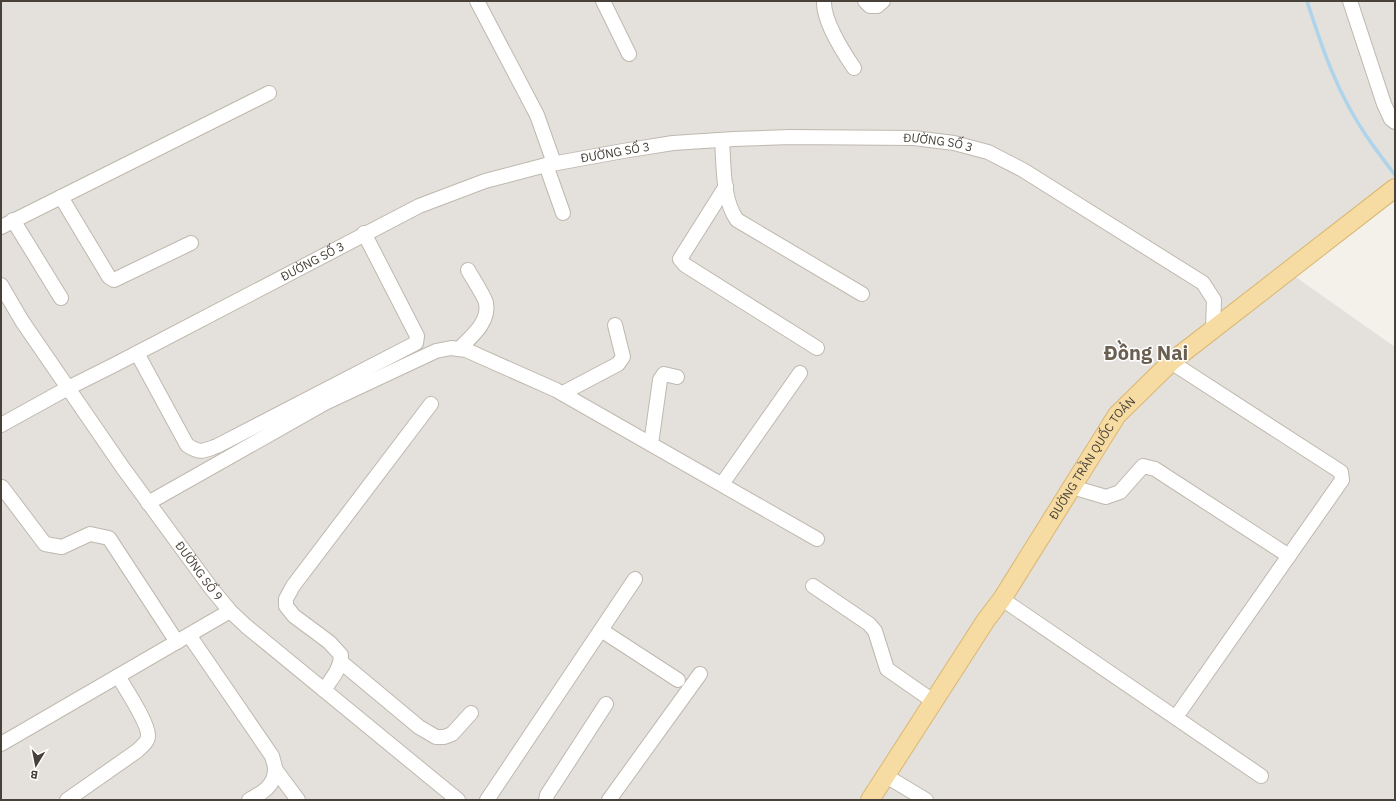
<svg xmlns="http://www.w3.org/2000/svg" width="1396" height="801" font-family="'IBM Plex Sans',sans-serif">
	<rect width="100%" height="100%" fill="#f4f1eb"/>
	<path fill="#e4e0dc" d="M 1,1 L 1395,1 L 1395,181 L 1283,268 L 1395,347 L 1395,800 L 1,800 Z"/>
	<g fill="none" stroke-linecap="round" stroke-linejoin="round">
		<path stroke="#add4eb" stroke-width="3.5" d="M 1307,1 C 1319,38 1331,75 1350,109 C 1363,133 1379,154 1395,175"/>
		<g stroke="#bfb8ae" stroke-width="16">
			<g id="minor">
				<path d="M 477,1 L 537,115 L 554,163"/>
				<path d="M 603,1 L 629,54"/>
				<path d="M 824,1 C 823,20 843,52 854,68"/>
				<path d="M 865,1 L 870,6 L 877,6 L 883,1"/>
				<path d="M 1350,1 L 1384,104 L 1391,119 L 1395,122"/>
				<path d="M 722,140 C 724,165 722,199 737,220 L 862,294"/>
				<path d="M 546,165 L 563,213"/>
				<path d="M 726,186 L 680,259 L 685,265 L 817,348"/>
				<path d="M 61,197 L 109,277 L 114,280 L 191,243"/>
				<path d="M 13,220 L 61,298"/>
				<path d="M 1,227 L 269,93"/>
				<path id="s1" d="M 1,285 L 22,321 L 123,468 L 211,588 L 230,611 L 246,626 L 458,800"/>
				<path d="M 459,349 C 471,337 490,322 486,303 C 485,297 471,276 468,270"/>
				<path d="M 137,353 L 187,445 C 201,454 203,451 217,446 L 416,343 L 417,336 L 364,233"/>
				<path d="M 1171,362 L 1341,472 L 1342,480 L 1176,717"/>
				<path d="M 563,393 L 618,364 L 623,357 L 615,325"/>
				<path id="s2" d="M 1,425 L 68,388 L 116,364 L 419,206 L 485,181 L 546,165 L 623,151 L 673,143 L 734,139 L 790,137 L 914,138 L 954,143 L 988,152 L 1023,170 L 1203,283 L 1214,300 L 1213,329"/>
				<path d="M 651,444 L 660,380 L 664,374 L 677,377"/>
				<path d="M 722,484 L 800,373"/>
				<path d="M 2,487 L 45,544 L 62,547 L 90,534 L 109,538 L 177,642"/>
				<path d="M 1072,487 L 1106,497 L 1120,492 L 1143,466 L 1155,469 L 1289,556"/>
				<path d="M 148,503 L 325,403 L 436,351 L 451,348 L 466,350 L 556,390 L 817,539"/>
				<path d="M 813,586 L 869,624 L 875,631 L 887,669 L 933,701"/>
				<path d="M 1002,599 L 1261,776"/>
				<path d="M 601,630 L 678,680"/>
				<path d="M 189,635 L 272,756 C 273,760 275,765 275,769 C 275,786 262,793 249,800"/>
				<path d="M 341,662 L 419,727 L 436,737 L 444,737 L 452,734 L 471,713"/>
				<path d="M 324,690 C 331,679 341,669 341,655 L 329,642 L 294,616 L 286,606 L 286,599 L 293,586 L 431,404"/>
				<path d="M 1,744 L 230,611"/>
				<path d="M 275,769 L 298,800"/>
				<path d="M 886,776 L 926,800"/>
				<path d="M 67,800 L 137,751 C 141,747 148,742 148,736 C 149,724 125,688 118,676"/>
				<path d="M 487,800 L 635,579"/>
				<path d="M 546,800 L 547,795 L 606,704"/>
				<path d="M 609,800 L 700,674"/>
			</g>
		</g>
		<g stroke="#dab772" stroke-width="20">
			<g id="major">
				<path id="s3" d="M 870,800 L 986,620 L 1002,599 L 1117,415 L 1171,362 L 1395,188"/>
			</g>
		</g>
		<use href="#minor" stroke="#fff" stroke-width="14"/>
		<use href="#major" stroke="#f6dba2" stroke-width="18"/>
	</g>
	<g text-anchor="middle" stroke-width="3" stroke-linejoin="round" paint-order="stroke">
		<g font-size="12" fill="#484139" stroke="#fff">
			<text dy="4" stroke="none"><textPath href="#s2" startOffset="1000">ĐƯỜNG SỐ 3</textPath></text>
			<text dy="4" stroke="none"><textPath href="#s2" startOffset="676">ĐƯỜNG SỐ 3</textPath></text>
			<text dy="4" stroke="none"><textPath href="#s2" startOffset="352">ĐƯỜNG SỐ 3</textPath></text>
			<text dy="4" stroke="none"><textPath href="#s3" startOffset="408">ĐƯỜNG TRẦN QUỐC TOẢN</textPath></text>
			<text dy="4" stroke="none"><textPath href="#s1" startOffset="348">ĐƯỜNG SỐ 9</textPath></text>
		</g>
		<g font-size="20" font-weight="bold" fill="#6a5f51" stroke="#fff">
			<text x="1146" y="360">Đồng Nai</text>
		</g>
	</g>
	<rect width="1396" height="801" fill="none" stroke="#484139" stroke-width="4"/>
	<g transform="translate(36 765) rotate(190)" stroke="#ffffff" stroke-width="3" paint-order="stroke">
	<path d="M0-3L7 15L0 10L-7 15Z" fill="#484139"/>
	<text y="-6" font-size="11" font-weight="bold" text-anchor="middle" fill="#484139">B</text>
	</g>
</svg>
